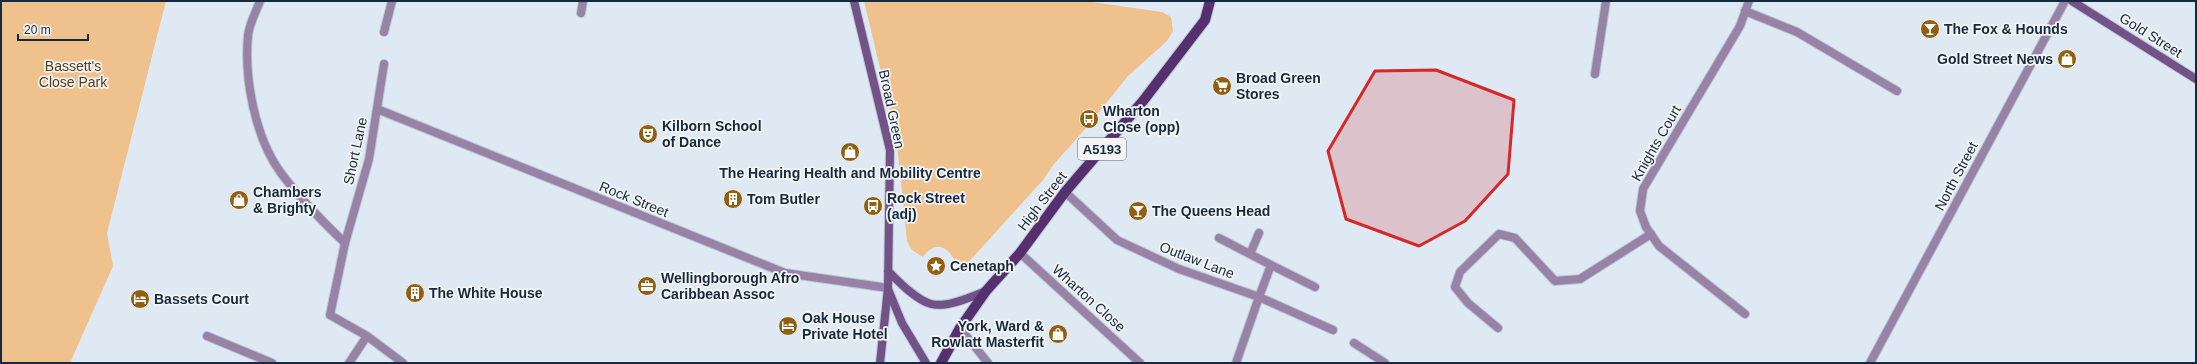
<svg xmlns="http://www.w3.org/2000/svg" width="2197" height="364" font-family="Arial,sans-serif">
	<rect width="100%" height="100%" fill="#dee9f4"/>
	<path fill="#efc18c" d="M 1,1 L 166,1 L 107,233 L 113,266 L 70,363 L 1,363 Z
		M 864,1 L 1085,1 L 1162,12 L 1171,17 L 1173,31 L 1167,41 L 1128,76 L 1086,128 L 1054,164 L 1043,180 L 965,266 L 957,265 C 950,248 936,238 923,257 L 912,250 L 907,241 L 896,135 Z"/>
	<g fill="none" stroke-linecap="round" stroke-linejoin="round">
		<g stroke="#bac7d4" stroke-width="10">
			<path id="lane" d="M 260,1 C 256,12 249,24 248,36 C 244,78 255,138 281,173 C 300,199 322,221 345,243
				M 1745,11 L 1797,32 L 1897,91
				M 384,32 L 392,1
				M 1595,74 L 1606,1
				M 1065,192 L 1117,240 L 1179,269 L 1259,297 L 1333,330
				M 1219,238 L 1271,265 L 1259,297
				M 1250,254 L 1259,233
				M 1271,265 L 1315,287
				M 960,328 L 988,363
				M 1498,328 L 1468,303 L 1455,287 L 1460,272 L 1499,234 L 1515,238 L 1555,281 L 1580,279 L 1651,234
				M 207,336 L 272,363
				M 1354,343 L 1385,363"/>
		</g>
		<g stroke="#bac7d4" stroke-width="10">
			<path id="street" d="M 581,13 L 583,1
				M 384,64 L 369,159 L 345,243 L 330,315 L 367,336 L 403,363
				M 377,109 L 785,273 L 888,288
				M 1020,253 L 1140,363
				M 1745,314 L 1659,246 L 1646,227 L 1640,211 L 1643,189 L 1740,26 L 1749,1
				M 349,363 L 367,336
				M 1236,363 L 1259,297
				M 1870,363 L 2065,1"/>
		</g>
		<g stroke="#bac7d4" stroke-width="10">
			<path id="secondary" d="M 854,1 L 890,150 L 888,288 L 880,363
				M 2072,1 L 2196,79
				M 888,271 C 898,281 916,300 931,304 C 947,308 971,297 986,291
				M 888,289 L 902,323 L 926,363"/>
		</g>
		<g stroke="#bac7d4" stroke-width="12">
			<path id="primary" d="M 941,363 L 960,328 L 986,291 L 1020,253 L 1065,192 L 1143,101 L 1205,20 L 1210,1"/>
		</g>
		<use href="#lane" stroke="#9883a7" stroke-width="8"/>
		<use href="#street" stroke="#9883a7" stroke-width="8"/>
		<use href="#secondary" stroke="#725287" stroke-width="8"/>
		<use href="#primary" stroke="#562f6e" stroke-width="10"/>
	</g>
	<path fill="#d62828" fill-opacity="0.2" stroke="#d62828" stroke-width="3" stroke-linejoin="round" d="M 1436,70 L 1514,100 L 1508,174 L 1465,221 L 1419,246 L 1346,219 L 1328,151 L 1375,71 Z"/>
	<defs>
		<g id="bar-disc" transform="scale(1)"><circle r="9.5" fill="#925f10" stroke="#f4f4f4"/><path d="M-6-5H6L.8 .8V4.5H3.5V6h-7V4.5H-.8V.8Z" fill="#fff"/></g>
		<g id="shop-disc" transform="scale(1)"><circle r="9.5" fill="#925f10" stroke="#f4f4f4"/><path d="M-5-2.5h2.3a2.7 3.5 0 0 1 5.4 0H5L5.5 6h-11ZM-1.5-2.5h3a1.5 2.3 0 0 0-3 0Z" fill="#fff"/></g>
		<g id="supermarket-disc" transform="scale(1)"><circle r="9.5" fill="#925f10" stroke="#f4f4f4"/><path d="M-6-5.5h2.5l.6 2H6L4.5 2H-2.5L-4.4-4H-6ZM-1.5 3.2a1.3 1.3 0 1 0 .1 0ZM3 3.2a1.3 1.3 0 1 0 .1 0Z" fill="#fff"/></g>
		<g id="bus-disc" transform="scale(1)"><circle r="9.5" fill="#925f10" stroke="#f4f4f4"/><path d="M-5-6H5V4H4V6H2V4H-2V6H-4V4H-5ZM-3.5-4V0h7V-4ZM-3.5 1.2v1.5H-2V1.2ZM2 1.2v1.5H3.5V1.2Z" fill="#fff"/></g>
		<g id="theatre-disc" transform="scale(1)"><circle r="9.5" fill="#925f10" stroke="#f4f4f4"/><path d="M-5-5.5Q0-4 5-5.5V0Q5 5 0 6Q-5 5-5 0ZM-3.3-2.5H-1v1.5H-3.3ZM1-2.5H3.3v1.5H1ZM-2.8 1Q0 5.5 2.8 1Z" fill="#fff"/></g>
		<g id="building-disc" transform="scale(1)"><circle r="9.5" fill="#925f10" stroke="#f4f4f4"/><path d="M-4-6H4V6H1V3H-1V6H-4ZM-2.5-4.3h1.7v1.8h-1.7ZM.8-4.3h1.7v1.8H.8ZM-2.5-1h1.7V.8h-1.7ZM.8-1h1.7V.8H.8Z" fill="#fff"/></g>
		<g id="sight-disc" transform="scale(1)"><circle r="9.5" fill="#925f10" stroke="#f4f4f4"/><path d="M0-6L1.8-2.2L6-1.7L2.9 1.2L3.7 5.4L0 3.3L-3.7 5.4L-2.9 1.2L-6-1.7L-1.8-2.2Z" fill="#fff"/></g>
		<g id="office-disc" transform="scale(1)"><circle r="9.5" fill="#925f10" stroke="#f4f4f4"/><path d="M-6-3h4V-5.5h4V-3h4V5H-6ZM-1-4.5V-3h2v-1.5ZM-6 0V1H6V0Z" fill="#fff"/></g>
		<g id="hotel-disc" transform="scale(1)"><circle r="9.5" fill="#925f10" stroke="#f4f4f4"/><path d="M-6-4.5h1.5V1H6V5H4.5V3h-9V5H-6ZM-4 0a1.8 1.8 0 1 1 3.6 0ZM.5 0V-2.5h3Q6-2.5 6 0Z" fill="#fff"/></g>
	</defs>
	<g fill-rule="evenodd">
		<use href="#bar-disc" x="1930" y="29"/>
		<use href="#shop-disc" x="2067" y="59"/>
		<use href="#supermarket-disc" x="1222" y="86"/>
		<use href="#bus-disc" x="1089" y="119"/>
		<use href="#theatre-disc" x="648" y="134"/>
		<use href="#shop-disc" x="850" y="152"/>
		<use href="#building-disc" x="733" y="199"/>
		<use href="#shop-disc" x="239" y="200"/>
		<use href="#bus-disc" x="873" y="206"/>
		<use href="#bar-disc" x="1138" y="211"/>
		<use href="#sight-disc" x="936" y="266"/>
		<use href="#office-disc" x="647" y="286"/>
		<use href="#building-disc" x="415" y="293"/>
		<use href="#hotel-disc" x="140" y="299"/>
		<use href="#hotel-disc" x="788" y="326"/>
		<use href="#shop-disc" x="1058" y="334"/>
	</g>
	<g text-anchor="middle" stroke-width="3.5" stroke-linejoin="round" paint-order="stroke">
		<rect fill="#f4f4f4" stroke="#586776" stroke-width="1" x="1078" y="138" width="48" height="22" rx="3"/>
		<g font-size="13" font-weight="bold" fill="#152a40">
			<text x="1102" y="154">A5193</text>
		</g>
		<g font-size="14" font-weight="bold" fill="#152a40" stroke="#f4f4f4" text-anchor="start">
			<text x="1944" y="34">The Fox &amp; Hounds</text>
			<text x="2053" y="64" text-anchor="end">Gold Street News</text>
			<text x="1236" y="83">Broad Green<tspan x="1236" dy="16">Stores</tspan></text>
			<text x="1103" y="116">Wharton<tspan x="1103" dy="16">Close (opp)</tspan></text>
			<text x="662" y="131">Kilborn School<tspan x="662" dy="16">of Dance</tspan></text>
			<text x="850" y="178" text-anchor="middle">The Hearing Health and Mobility Centre</text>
			<text x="253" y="197">Chambers<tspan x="253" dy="16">&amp; Brighty</tspan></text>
			<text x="887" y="203">Rock Street<tspan x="887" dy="16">(adj)</tspan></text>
			<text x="747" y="204">Tom Butler</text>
			<text x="1152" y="216">The Queens Head</text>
			<text x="950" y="271">Cenetaph</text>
			<text x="661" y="283">Wellingborough Afro<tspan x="661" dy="16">Caribbean Assoc</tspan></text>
			<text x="429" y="298">The White House</text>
			<text x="154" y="304">Bassets Court</text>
			<text x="802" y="323">Oak House<tspan x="802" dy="16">Private Hotel</tspan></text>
			<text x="1044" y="331" text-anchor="end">York, Ward &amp;<tspan x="1044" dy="16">Rowlatt Masterfit</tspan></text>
		</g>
		<g font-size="14" fill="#152a40" stroke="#f4f4f4">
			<text transform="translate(2151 35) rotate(32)" y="5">Gold Street</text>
			<text transform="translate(892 109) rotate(78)" y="5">Broad Green</text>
			<text transform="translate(1656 143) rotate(-60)" y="5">Knights Court</text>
			<text transform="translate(355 151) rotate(-78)" y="5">Short Lane</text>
			<text transform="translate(1956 176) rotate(-62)" y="5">North Street</text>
			<text transform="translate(634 199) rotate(22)" y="5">Rock Street</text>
			<text transform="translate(1042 201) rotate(-52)" y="5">High Street</text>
			<text transform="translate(1197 260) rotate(21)" y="5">Outlaw Lane</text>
			<text transform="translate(1089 298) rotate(42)" y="5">Wharton Close</text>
		</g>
		<g font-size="14" fill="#573b17" stroke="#f4f4f4">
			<text x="73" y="71">Bassett's<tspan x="73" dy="16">Close Park</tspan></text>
		</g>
	</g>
	<rect width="2197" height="364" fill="none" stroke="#152a40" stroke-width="4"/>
	<path d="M18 34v6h70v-6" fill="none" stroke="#152a40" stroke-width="2"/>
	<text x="24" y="34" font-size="12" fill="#152a40" stroke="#f4f4f4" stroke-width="3" paint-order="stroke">20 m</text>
</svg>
